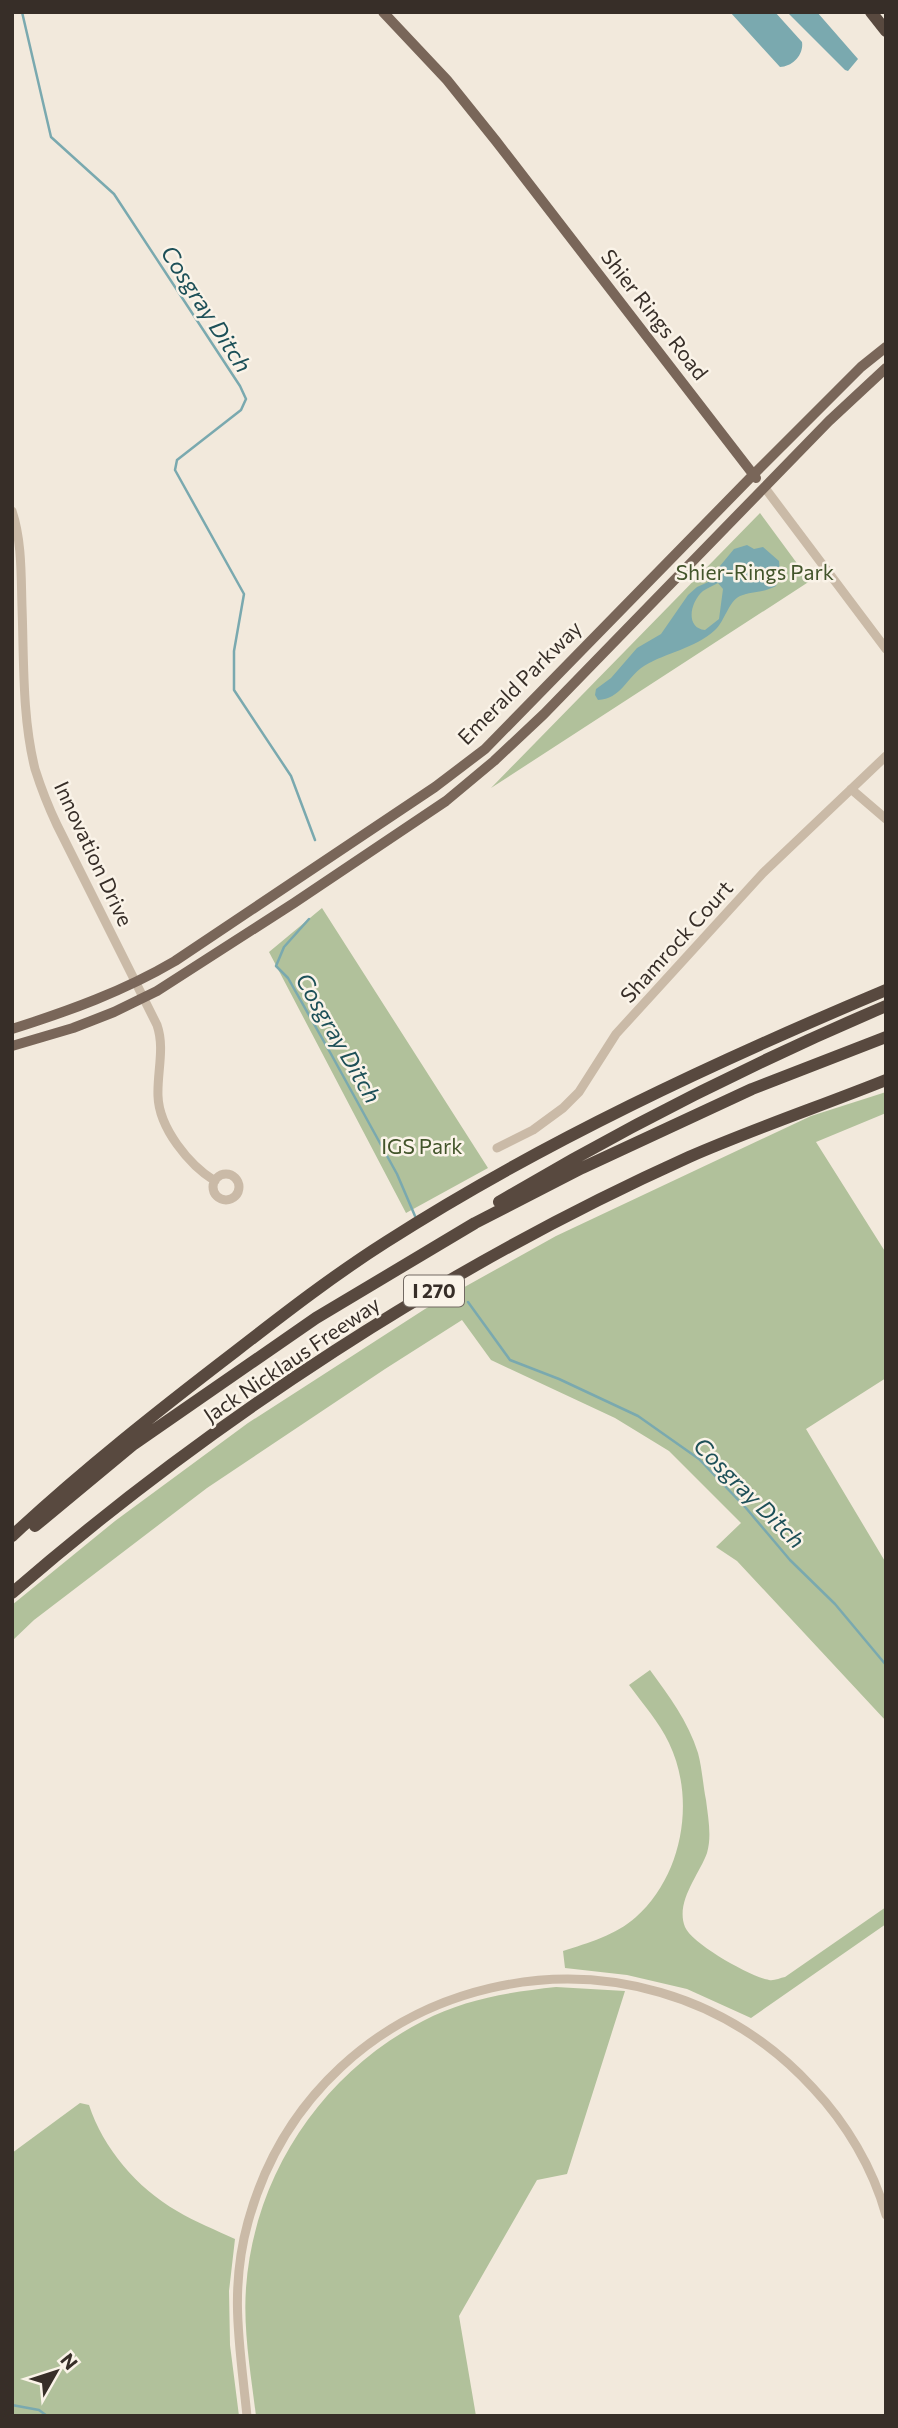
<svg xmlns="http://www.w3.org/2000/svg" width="898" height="2428" font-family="Commissioner,sans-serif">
	<rect width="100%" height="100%" fill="#f2e9dc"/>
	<path fill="#b1c19b" d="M 760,513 L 810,581 L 491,788 Z
		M 322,908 L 488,1168 L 406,1213 L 269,952 Z
		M 886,1092 L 886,1113 L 816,1142 L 886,1253 L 886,1378 L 806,1429 L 886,1563 L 886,1721 L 737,1561 L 716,1547 L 741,1523 L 669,1451 L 615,1418 L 491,1360 L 462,1320 L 385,1369 L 207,1488 L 34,1620 L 12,1641 L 12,1605 L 115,1521 L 248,1423 L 425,1309 L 556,1236 L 811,1116 Z
		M 650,1670 C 669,1696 688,1721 698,1753 C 702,1768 703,1785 706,1800 C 708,1817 712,1836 707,1853 C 699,1875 675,1902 685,1927 C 692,1944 751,1977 769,1980 C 774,1981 780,1978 785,1977 L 886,1907 L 886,1924 L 751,2018 L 687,1989 L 627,1975 L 565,1968 L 563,1951 C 588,1943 616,1935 636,1917 C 683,1875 696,1799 669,1743 C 659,1722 643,1704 629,1685 Z
		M 556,1987 L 625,1991 L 567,2174 L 537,2180 L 459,2316 L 476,2416 L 256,2416 C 251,2374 243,2331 246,2288 C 254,2175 322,2073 423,2021 C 465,1999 510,1992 556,1987 Z
		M 80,2103 L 89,2105 C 103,2148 137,2188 177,2211 C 195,2222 216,2230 235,2239 L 229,2291 L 230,2345 L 239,2416 L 12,2416 L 12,2153 Z"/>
	<path fill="#7aa9af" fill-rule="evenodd" d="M 730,12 L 775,12 L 802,42 C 804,55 792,67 780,67 Z
		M 787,12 L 817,12 L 858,59 L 848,71 L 845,70 Z
		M 747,545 L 754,549 L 763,547 L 779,561 L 780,572 L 776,586 C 763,593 752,591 740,596 C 728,602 725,621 715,630 C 694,649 667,652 644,666 C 626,678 621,699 598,700 L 595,695 L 596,689 L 611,678 L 637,648 L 661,634 L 688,595 L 697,587 L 715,579 L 715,572 L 734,549 ZM 718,583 L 723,589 L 719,619 L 705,630 C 685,628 690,602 703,591 C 707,588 713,586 718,583 Z"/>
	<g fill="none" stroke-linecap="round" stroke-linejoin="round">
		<path stroke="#7aa9af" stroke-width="2.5" d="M 22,12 L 51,137 L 114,194 L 240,386 L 246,399 L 241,410 L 177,460 L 175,470 L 244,594 L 234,651 L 234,690 L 291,776 L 315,840
			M 309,919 L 284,947 L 276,966 L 288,978 L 331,1054 L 397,1174 L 415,1216
			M 468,1302 L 510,1360 L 559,1379 L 638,1416 L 699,1459 L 746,1508 L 790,1560 L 835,1604 L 886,1665
			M 12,2405 L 39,2410 L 47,2416"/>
		<path stroke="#cabaa7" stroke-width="9" d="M 765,488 L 886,649
			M 12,511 C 22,541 21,575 22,607 C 24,660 22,717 35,769 C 41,788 48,806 57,825 L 157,1025 C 165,1048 157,1072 158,1096 C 159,1128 189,1165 215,1181
			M 851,789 L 886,819
			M 497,1148 L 533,1130 L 563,1108 L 579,1092 L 616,1034 L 763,873 L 886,756
			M213 1187a13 13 0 1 1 26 0a13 13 0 1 1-26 0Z
			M 247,2416 C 240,2346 229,2291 248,2222 C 317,1969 637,1896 813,2088 C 846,2123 873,2168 886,2215"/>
		<path stroke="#796659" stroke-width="10" d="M 383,12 L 447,80 L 496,141 L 756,478
			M 12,1029 C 69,1011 124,991 175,961 L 435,787 L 485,749 L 753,475 L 861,367 L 886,347
			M 12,1046 L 73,1028 L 114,1012 L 157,991 L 294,903 L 446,801 L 494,761 L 544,714 L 829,421 L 886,368"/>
		<path stroke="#58493f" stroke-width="12" d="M 871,12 L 886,31
			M 499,1202 C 623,1128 752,1063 886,1006
			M 35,1526 L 134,1444 L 316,1318 L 475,1223 L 582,1168 L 752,1089 L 886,1037
			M 12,1536 C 83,1470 159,1410 236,1351 C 285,1313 334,1275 386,1242 C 540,1143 717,1061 886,990
			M 12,1593 C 213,1419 447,1266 689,1157 C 753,1129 821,1106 886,1080"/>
	</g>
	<g text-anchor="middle" stroke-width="5" stroke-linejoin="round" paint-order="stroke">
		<rect fill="#faf3e8" stroke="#726962" stroke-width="2" x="404" y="1275.5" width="60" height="31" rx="5"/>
		<g font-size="19" font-weight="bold" fill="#372e28">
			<text x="434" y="1298">I 270</text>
		</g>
		<g font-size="21" fill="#372e28" stroke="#faf3e8">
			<text transform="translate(654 315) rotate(52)" y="7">Shier Rings Road</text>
			<text transform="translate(520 683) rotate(-45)" y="7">Emerald Parkway</text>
			<text transform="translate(93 854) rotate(65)" y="7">Innovation Drive</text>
			<text transform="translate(677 942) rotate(-48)" y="7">Shamrock Court</text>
			<text transform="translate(292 1360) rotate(-34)" y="7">Jack Nicklaus Freeway</text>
		</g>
		<g font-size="21" fill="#43552b" stroke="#faf3e8">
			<text x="755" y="580">Shier-Rings Park</text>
			<text x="422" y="1154">IGS Park</text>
		</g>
		<g font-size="23" font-style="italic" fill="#1d5058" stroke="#faf3e8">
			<text transform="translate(206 309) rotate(57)" y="8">Cosgray Ditch</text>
			<text transform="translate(338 1038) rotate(60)" y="8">Cosgray Ditch</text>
			<text transform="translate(749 1493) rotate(45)" y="8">Cosgray Ditch</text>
		</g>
	</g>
	<rect width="898" height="2428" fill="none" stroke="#372e28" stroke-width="28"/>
	<g transform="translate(56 2372) rotate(51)" stroke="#faf3e8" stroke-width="5" paint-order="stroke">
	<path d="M0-5L12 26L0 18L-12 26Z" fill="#372e28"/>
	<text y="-10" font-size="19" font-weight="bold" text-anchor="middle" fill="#372e28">N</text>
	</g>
</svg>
